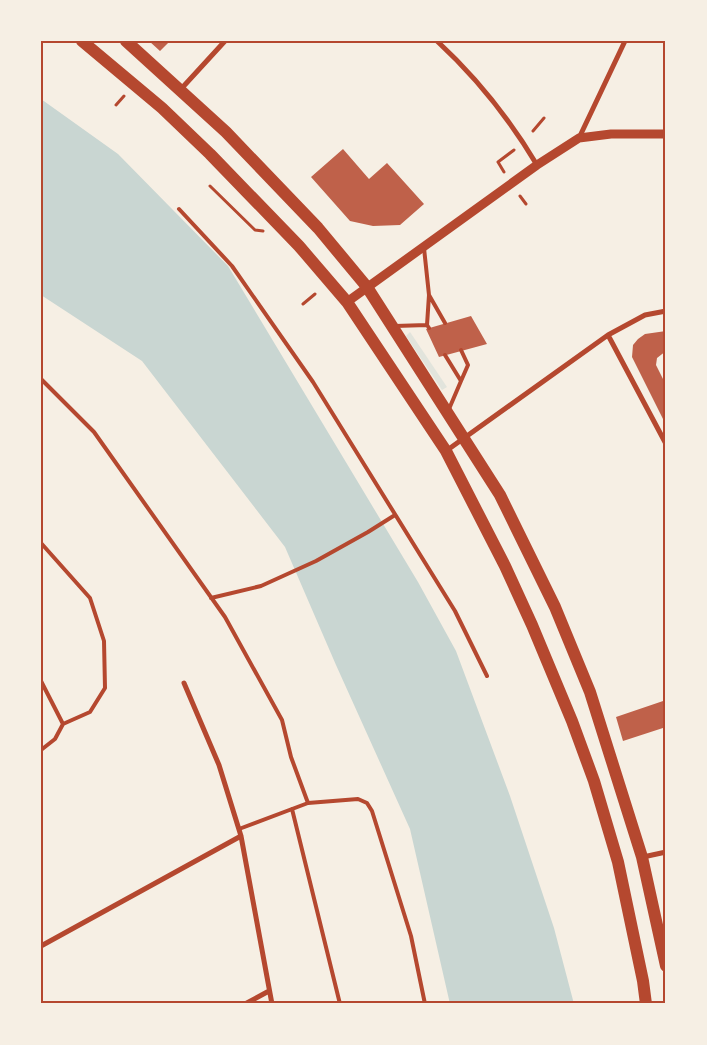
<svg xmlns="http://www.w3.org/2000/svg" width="707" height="1045" font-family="Raleway,sans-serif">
	<rect width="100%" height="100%" fill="#f6efe4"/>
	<path fill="#e2e4dc" d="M 410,332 L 447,387 L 442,390 L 406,336 Z"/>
	<path fill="#c9d6d2" d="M 41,99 L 118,154 L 228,266 L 418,582 L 456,651 L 510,796 L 554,928 L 574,1004 L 450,1004 L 410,829 L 336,665 L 285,547 L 142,361 L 41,295 Z"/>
	<path fill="#bf614a" d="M 149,41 L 170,41 L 160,51 Z
		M 343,149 L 369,179 L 387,163 L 424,204 L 400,225 L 373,226 L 350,221 L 311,177 Z
		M 471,316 L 487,344 L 439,357 L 426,329 Z
		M 666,331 L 666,351 L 657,358 L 656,365 L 666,385 L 666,425 L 632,357 L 633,345 L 638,339 L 645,334 Z
		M 666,700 L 666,727 L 623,741 L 616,717 Z"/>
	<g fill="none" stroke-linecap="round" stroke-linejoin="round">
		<path stroke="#b5482f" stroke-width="3" d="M 116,105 L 124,96
			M 533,131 L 544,118
			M 504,172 L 498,162 L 514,150
			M 210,186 L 255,230 L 263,231
			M 520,196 L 526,204
			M 303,304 L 315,294"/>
		<path stroke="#b5482f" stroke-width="4" d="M 179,209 L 232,266 L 313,382 L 455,611 L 487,676
			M 424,248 L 429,295 L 427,325
			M 429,295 L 445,323
			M 395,326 L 427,325 L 429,328
			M 445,355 L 461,381 L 449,409
			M 41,379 L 94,432 L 225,617 L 282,720 L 291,757 L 308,803
			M 461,381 L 468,365 L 461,350
			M 41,543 L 90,598 L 104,641 L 105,688 L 90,712 L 63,724 L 55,739 L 41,750
			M 211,598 L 261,586 L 316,561 L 368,532 L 395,515
			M 41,681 L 63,724
			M 292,809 L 340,1004
			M 239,829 L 308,803 L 358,799 L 367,803 L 372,811 L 411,936 L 425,1004"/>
		<path stroke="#b5482f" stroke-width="5" d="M 437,41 C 477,78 509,118 537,165
			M 181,89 L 225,41
			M 579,138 L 625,41
			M 608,335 L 666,444
			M 446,451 L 608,335 L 645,315 L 666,311
			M 184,683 L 219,765 L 241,836 L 272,1004
			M 643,857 L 666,852
			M 41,946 L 241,836
			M 245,1004 L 269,991"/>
		<path stroke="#b5482f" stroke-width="9" d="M 347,302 L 537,165 L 579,138 L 611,134 L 666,134"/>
		<path stroke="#b5482f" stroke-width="12" d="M 82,41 L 162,108 L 210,154 L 299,246 L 347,302 L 446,451 L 505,566 L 532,625 L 572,721 L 594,781 L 618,862 L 643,981 L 646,1004
			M 126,41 L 226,132 L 318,228 L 367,287 L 500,495 L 555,607 L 590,692 L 642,857 L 666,966"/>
	</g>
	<rect width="707" height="1045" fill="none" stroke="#f6efe4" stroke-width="85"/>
	<rect x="42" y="42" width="622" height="960" fill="none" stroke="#b5482f" stroke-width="2"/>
</svg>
